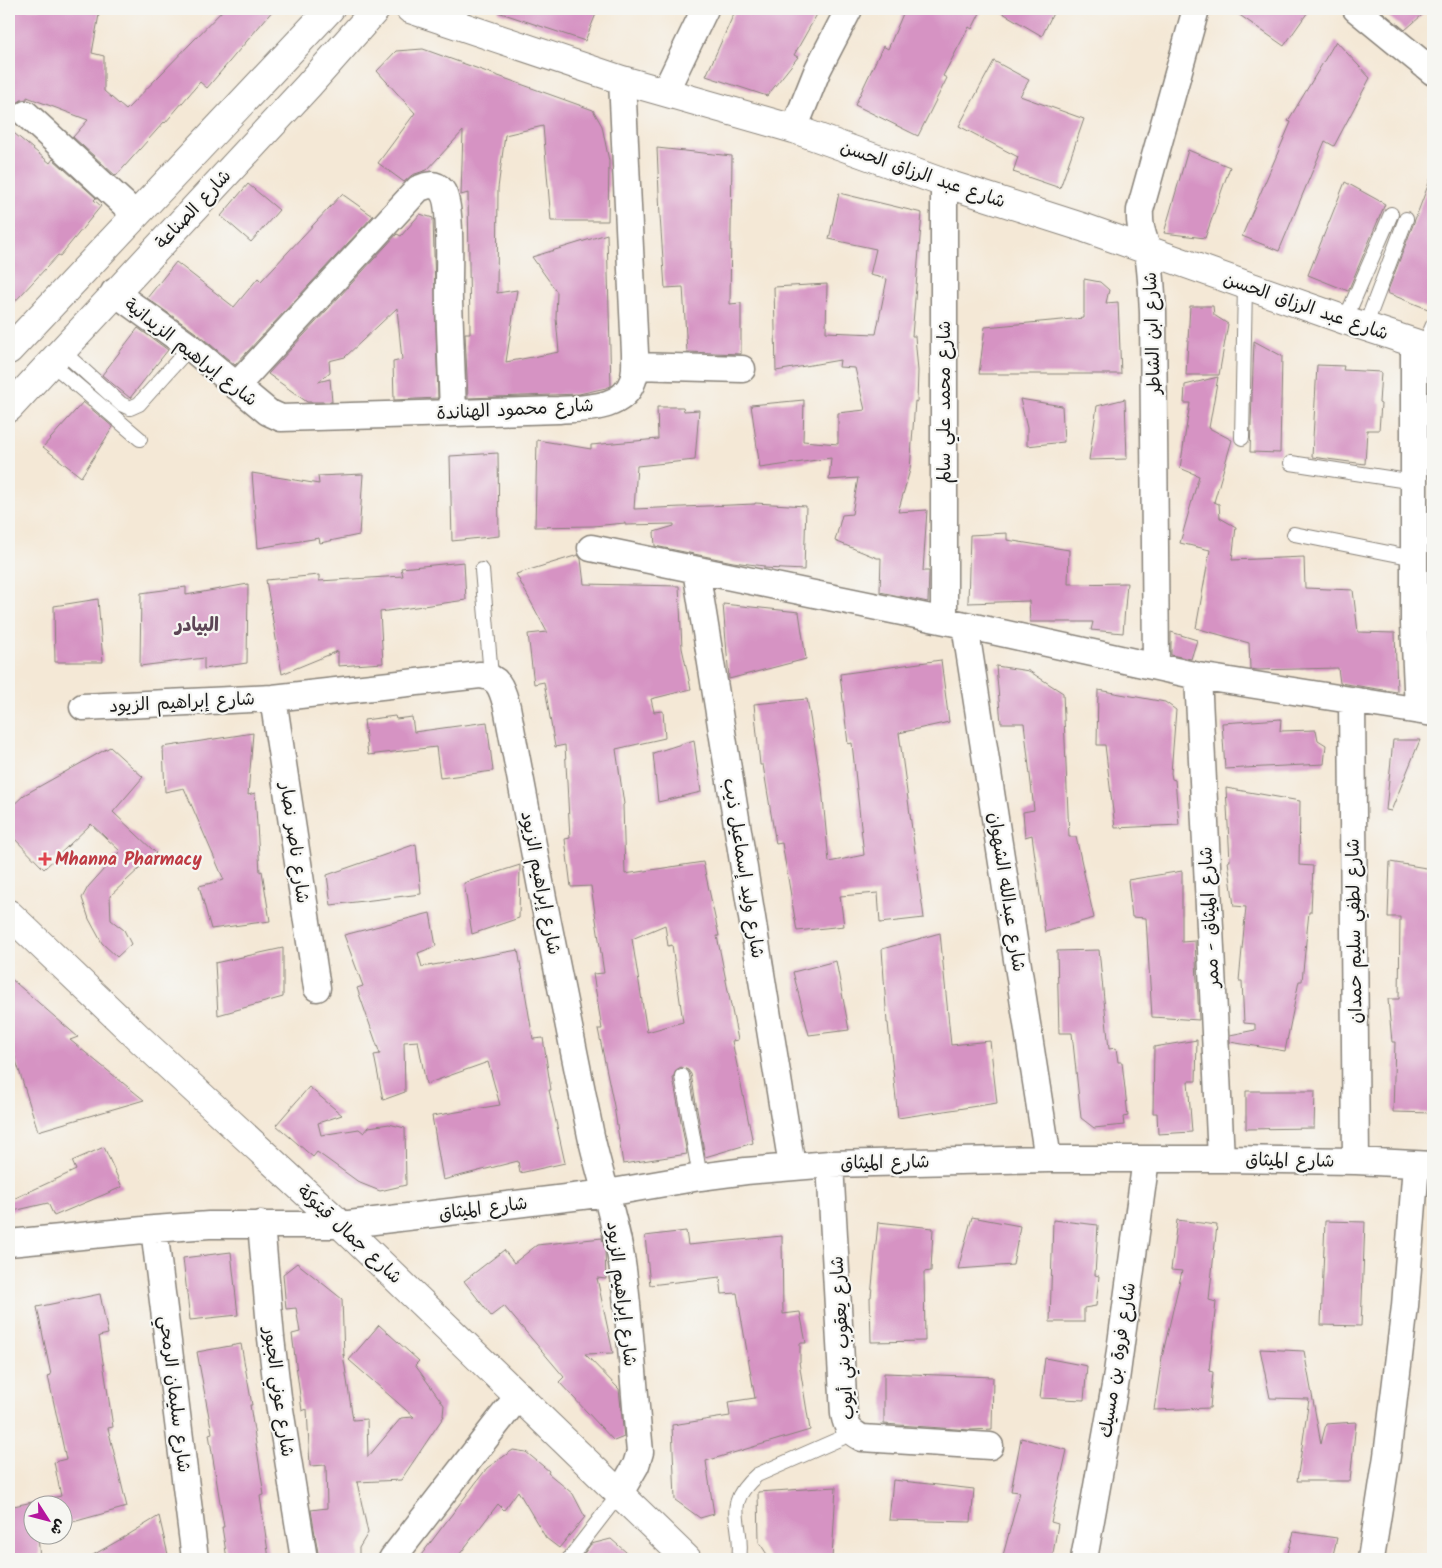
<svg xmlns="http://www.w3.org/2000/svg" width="1442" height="1568" font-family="Kalam,'Playpen Sans Arabic',sans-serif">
	<rect width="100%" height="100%" fill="#f6f6f2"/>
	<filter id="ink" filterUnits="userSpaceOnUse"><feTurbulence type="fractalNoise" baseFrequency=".02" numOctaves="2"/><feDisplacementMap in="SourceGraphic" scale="10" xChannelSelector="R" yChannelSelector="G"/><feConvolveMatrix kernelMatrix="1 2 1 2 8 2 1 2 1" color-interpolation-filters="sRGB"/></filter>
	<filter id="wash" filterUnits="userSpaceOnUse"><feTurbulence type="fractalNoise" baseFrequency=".0096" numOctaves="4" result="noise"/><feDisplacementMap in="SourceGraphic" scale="20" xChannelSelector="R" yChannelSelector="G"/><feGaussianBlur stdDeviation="1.12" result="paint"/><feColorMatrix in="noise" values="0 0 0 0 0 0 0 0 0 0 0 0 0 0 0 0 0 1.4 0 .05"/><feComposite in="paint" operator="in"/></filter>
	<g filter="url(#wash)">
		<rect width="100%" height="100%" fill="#f4e8d6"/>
		<g id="blocks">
			<path fill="#d693c3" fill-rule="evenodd" d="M 9,9 L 100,9 L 92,53 L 104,56 L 104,91 L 126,110 L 224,9 L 274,9 L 207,88 L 200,82 L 165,123 L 164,122 L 116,176 L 73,137 L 88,120 L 27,97 L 27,99 L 21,100 L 14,106 L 9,106 Z
				M 499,9 L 598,9 L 585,41 L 498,12 Z
				M 736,9 L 820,9 L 794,55 L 798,57 L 767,96 L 706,76 Z
				M 905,9 L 982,9 L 972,29 L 969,27 L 943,76 L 947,78 L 918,136 L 855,105 L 883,46 L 888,49 Z
				M 996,9 L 1055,9 L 1042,36 Z
				M 1231,9 L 1310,9 L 1284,46 Z
				M 1379,9 L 1429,9 L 1405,30 Z
				M 1336,41 L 1370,78 L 1334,146 L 1325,141 L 1279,251 L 1242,236 L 1291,122 L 1288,121 Z
				M 423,49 L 593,110 L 602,126 L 609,161 L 608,221 L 551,221 L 543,126 L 505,135 L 498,188 L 497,293 L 517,290 L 506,362 L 559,352 L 556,318 L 557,292 L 532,257 L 607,234 L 611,386 L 606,388 L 579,394 L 468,398 L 465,333 L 470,333 L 468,193 L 461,195 L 463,131 L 427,170 L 412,175 L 404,182 L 378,163 L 415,113 L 377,71 L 396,51 Z
				M 994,61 L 1029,80 L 1020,96 L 1084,119 L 1060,188 L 1013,172 L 1018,157 L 959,126 Z
				M 9,129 L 50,163 L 53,159 L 96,198 L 94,200 L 101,206 L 60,256 L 58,255 L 9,308 Z
				M 657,148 L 732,156 L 730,304 L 741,303 L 741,354 L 687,352 L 683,287 L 665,288 L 660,216 Z
				M 1188,150 L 1230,167 L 1205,238 L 1164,233 Z
				M 1432,175 L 1433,175 L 1433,311 L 1387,293 Z
				M 1345,182 L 1385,204 L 1348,291 L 1308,275 Z
				M 248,184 L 279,210 L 251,242 L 221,216 Z
				M 839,193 L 922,213 L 912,336 L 915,336 L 918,371 L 917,402 L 915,401 L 910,470 L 898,512 L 927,510 L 923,571 L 929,571 L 928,602 L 880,592 L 881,558 L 877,558 L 835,541 L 842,515 L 852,514 L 858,478 L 829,480 L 831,458 L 760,468 L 751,405 L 804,400 L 803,441 L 838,444 L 838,413 L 865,410 L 855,368 L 839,367 L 840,360 L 776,371 L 774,287 L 827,284 L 826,332 L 876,334 L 887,279 L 870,275 L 876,249 L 829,239 Z
				M 342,194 L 373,216 L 235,365 L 199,335 L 147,298 L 176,262 L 234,307 L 258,278 L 261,281 Z
				M 420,214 L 433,218 L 438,398 L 394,400 L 393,362 L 402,360 L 397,308 L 345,357 L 329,361 L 330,372 L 318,382 L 330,379 L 332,402 L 307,402 L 268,374 L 397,234 L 401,236 Z
				M 1084,279 L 1100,282 L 1109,290 L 1106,303 L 1118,302 L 1121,374 L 979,374 L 985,327 L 1084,318 Z
				M 1190,306 L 1213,306 L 1214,315 L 1228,324 L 1219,375 L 1186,375 Z
				M 138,328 L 168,350 L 130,398 L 102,375 Z
				M 1254,341 L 1282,356 L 1280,453 L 1250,452 Z
				M 1317,365 L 1344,366 L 1343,370 L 1381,372 L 1379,403 L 1381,404 L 1379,430 L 1367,430 L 1365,464 L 1312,457 Z
				M 1218,377 L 1209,428 L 1232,440 L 1214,502 L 1219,504 L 1220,518 L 1236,527 L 1232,560 L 1304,557 L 1305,588 L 1353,590 L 1358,632 L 1395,633 L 1397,692 L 1340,683 L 1338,668 L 1258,670 L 1250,669 L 1249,643 L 1196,628 L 1210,550 L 1180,543 L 1199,476 L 1180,468 L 1190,403 L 1184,403 L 1185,385 Z
				M 1020,399 L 1062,406 L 1064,442 L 1027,446 L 1027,428 Z
				M 1125,399 L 1127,459 L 1089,460 L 1097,406 Z
				M 83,402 L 113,427 L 81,477 L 43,447 Z
				M 657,407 L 683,407 L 684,411 L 699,410 L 695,460 L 637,466 L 634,509 L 755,504 L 755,503 L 806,506 L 804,570 L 764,568 L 764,566 L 733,562 L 655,546 L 654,532 L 674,526 L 674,524 L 625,525 L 625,523 L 593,526 L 535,527 L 537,440 L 591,449 L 591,445 L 658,439 Z
				M 498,453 L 499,536 L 452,541 L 450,456 Z
				M 252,473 L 319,484 L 318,476 L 363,474 L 359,535 L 320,543 L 319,538 L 258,548 Z
				M 1007,533 L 1007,540 L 1069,550 L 1068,584 L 1127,583 L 1123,633 L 1091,630 L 1093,622 L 1030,622 L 1029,601 L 968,603 L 970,535 Z
				M 578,555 L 581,559 L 584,584 L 679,586 L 682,648 L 691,689 L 651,699 L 654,712 L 663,711 L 665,738 L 616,749 L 624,804 L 623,805 L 625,874 L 703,862 L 719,936 L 717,936 L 738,1040 L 732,1041 L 753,1143 L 705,1157 L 691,1074 L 688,1070 L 681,1067 L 676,1070 L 673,1078 L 687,1154 L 623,1164 L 614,1106 L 598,1029 L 602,1029 L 593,974 L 604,973 L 591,886 L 571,887 L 565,839 L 570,838 L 565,745 L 555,747 L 544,682 L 534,684 L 528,634 L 547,632 L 516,574 ZM 665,925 L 668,946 L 672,945 L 683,1022 L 647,1032 L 632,939 Z
				M 464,562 L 466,600 L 380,612 L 383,663 L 338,666 L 338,651 L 282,674 L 266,580 L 319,575 L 319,581 L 403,576 L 401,568 Z
				M 248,584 L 247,663 L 204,669 L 204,658 L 140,666 L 141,593 L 186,587 L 186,595 Z
				M 98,599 L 103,662 L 55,662 L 54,606 Z
				M 723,604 L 799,612 L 806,659 L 729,679 Z
				M 1171,632 L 1197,640 L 1191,659 L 1171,655 Z
				M 941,660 L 949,722 L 899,733 L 924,918 L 880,923 L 878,893 L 840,896 L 844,926 L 797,931 L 782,843 L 776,844 L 763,765 L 760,765 L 754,704 L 807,699 L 822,788 L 829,862 L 864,855 L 852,743 L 848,744 L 840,674 Z
				M 996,666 L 1029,671 L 1063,693 L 1069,837 L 1076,837 L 1094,918 L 1045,932 L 1032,835 L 1025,837 L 1023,812 L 1034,810 L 1024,723 L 1001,723 Z
				M 1098,690 L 1165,702 L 1176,710 L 1171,773 L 1172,779 L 1175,780 L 1179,825 L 1115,828 L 1105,745 L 1097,745 Z
				M 395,716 L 396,719 L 412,717 L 414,732 L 487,722 L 493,771 L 440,778 L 436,747 L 368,755 L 364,720 Z
				M 1281,719 L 1280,731 L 1316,730 L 1318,740 L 1326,745 L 1324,764 L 1225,769 L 1222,723 Z
				M 253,733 L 248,795 L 255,793 L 260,872 L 262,871 L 270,921 L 211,929 L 199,886 L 224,880 L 184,788 L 165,792 L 163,747 Z
				M 694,740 L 701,792 L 658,802 L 653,753 Z
				M 1393,740 L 1420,740 L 1391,811 L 1386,810 Z
				M 110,747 L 143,777 L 113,812 L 156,853 L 110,896 L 111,920 L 124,930 L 131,944 L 117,957 L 102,943 L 89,919 L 82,898 L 88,887 L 120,851 L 91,824 L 44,869 L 9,833 L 9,809 L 24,795 Z
				M 1226,788 L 1300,801 L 1299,865 L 1313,866 L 1311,912 L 1309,912 L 1302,981 L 1299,981 L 1285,1051 L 1230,1042 L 1230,1035 L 1255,1030 L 1255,1024 L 1244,1023 L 1242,981 L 1239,981 L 1246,907 L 1234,906 L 1228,861 L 1230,861 Z
				M 416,844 L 421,894 L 331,905 L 327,875 Z
				M 1390,862 L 1432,869 L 1433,1113 L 1393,1112 L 1395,1042 L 1392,1042 L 1388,999 L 1399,999 L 1400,917 L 1388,917 Z
				M 520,865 L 519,918 L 472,934 L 464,883 Z
				M 1182,871 L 1182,942 L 1195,941 L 1199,1020 L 1152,1017 L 1146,918 L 1132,917 L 1128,880 Z
				M 430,913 L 436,946 L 418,953 L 422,967 L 518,950 L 533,1039 L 543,1038 L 551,1090 L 549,1090 L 565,1163 L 520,1173 L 518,1161 L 443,1180 L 432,1116 L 500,1105 L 488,1062 L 426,1084 L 418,1041 L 404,1042 L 405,1092 L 383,1100 L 374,1055 L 380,1054 L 357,988 L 363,986 L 344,935 Z
				M 940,933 L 951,1045 L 990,1041 L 997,1103 L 898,1118 L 888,1023 L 887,1023 L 882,949 Z
				M 283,948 L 283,997 L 218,1015 L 215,963 Z
				M 1099,950 L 1109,1049 L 1116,1048 L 1118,1062 L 1122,1062 L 1128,1116 L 1123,1117 L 1124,1125 L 1094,1128 L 1081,1118 L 1072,1033 L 1059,1033 L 1057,951 Z
				M 836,961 L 849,1030 L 809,1035 L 793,972 Z
				M 9,977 L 78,1037 L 70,1040 L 144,1100 L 38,1131 L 9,1038 Z
				M 1197,1040 L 1196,1081 L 1188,1081 L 1192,1132 L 1158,1134 L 1157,1113 L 1153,1113 L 1154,1047 Z
				M 309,1087 L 342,1115 L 318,1123 L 321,1135 L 359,1129 L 364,1133 L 369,1127 L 389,1124 L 405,1128 L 406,1185 L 380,1191 L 360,1183 L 317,1152 L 313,1157 L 276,1125 Z
				M 1246,1091 L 1315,1091 L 1314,1128 L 1246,1129 Z
				M 104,1147 L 122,1187 L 54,1216 L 48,1203 L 9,1212 L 9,1201 L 76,1170 L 72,1161 Z
				M 972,1217 L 1020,1226 L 1013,1265 L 958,1269 Z
				M 1053,1220 L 1098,1225 L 1095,1275 L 1099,1276 L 1096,1306 L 1084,1308 L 1084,1322 L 1050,1322 Z
				M 1177,1220 L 1217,1225 L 1209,1300 L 1216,1302 L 1209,1371 L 1213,1372 L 1210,1408 L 1154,1410 L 1162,1357 L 1182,1271 L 1171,1270 Z
				M 1325,1221 L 1365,1222 L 1361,1326 L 1321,1325 Z
				M 878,1222 L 933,1228 L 931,1271 L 924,1272 L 925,1341 L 871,1342 L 870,1297 L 871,1297 Z
				M 686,1231 L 688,1245 L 782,1236 L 783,1314 L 800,1312 L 806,1343 L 800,1343 L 800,1362 L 799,1362 L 810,1430 L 706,1461 L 714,1514 L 700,1518 L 675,1500 L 672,1425 L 730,1416 L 728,1402 L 755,1398 L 737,1293 L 722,1294 L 720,1277 L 650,1285 L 645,1236 Z
				M 602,1238 L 605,1250 L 606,1279 L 597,1278 L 613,1353 L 585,1354 L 619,1389 L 624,1437 L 614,1441 L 559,1382 L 564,1377 L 504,1306 L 491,1316 L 464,1281 L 504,1250 L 514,1263 L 537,1245 Z
				M 231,1252 L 238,1315 L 190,1320 L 183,1258 Z
				M 297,1263 L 342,1299 L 344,1356 L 343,1354 L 353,1420 L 367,1419 L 368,1457 L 401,1418 L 414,1417 L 349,1360 L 379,1325 L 419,1361 L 415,1365 L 444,1405 L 443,1416 L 444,1416 L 401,1480 L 357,1482 L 368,1533 L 359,1548 L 359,1559 L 319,1559 L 311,1510 L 327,1508 L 326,1465 L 310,1466 L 307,1409 L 302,1411 L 292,1334 L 300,1332 L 296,1308 L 286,1309 L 283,1274 Z
				M 100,1294 L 108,1334 L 99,1336 L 113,1427 L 108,1428 L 127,1507 L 62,1525 L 62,1506 L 32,1506 L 32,1536 L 38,1536 L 40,1559 L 9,1559 L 9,1507 L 61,1496 L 54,1462 L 66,1459 L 48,1376 L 51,1375 L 37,1307 Z
				M 241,1344 L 252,1405 L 250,1405 L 264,1495 L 260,1496 L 269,1559 L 227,1559 L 222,1527 L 224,1527 L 209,1434 L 212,1433 L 197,1352 Z
				M 1260,1349 L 1304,1351 L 1321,1444 L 1326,1424 L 1356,1422 L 1350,1481 L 1297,1481 L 1309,1399 L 1270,1398 Z
				M 1045,1358 L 1087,1366 L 1084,1400 L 1040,1398 Z
				M 884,1373 L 993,1377 L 992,1429 L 970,1430 L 884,1424 Z
				M 1021,1438 L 1067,1450 L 1051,1522 L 1058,1524 L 1052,1559 L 1002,1559 L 1020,1492 L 1011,1491 Z
				M 513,1450 L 526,1452 L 549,1471 L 548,1473 L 573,1494 L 585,1517 L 559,1548 L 546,1538 L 518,1491 L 504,1510 L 498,1504 L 456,1559 L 418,1559 L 487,1468 Z
				M 893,1480 L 974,1489 L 971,1522 L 889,1520 Z
				M 836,1487 L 832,1559 L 770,1559 L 759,1542 L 758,1492 Z
				M 159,1516 L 169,1559 L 86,1559 L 123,1538 Z
				M 1294,1532 L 1337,1538 L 1332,1559 L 1286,1559 Z
				M 611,1539 L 634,1559 L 580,1559 L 591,1544 Z"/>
		</g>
	</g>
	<g filter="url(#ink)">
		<use href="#blocks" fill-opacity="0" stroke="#888279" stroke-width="1"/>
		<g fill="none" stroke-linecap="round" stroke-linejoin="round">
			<g stroke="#888279" stroke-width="16">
				<path id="service" d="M 1345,320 L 1391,214
					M 1365,327 L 1406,219
					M 1424,346 L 1433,325
					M 62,351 L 121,404 L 130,408 L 139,404 L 190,347
					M 51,363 L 140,439
					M 1242,438 L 1245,285
					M 1291,463 L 1414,482
					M 1294,534 L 1414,558
					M 482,570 L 491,676
					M 682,1076 L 700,1177
					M 569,1559 L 620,1493
					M 739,1559 C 745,1521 720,1507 757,1475 L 853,1433"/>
			</g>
			<g stroke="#888279" stroke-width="29">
				<path id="minor" d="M 1356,9 L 1433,72
					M 665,92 L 705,9
					M 26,114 L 136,215
					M 794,129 L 818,69 L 849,9
					M 944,183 L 944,620
					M 114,292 L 190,347 L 268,412 L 281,418 L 559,410 C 585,408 623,410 633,380 C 636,372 635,361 635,353 L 622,80
					M 1414,343 L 1414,624 L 1418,709
					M 635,366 L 742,369
					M 236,386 L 418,189 C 427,185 435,182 442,191 C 453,204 448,281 449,301 C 450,338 452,375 453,412
					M 591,548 L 965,625 L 1198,676 L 1433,713
					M 696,570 L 792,1166
					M 965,625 L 1048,1159
					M 1156,666 L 1153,312 C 1152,292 1151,272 1148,253 C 1144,235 1139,230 1140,210 L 1196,9
					M 1198,676 L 1221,1159
					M 273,698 L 317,988
					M 1352,701 L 1356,1161
					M 83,707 L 273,698 L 480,675 C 500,677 502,690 507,707 L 543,898 L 591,1136 C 601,1181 617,1224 623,1270 C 631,1330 634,1392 640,1452 L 636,1465 L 620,1493
					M 830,1164 L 844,1414 C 847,1428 849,1431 862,1438 L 990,1446
					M 261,1224 L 271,1338 L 278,1397 L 304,1559
					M 154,1229 L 195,1559
					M 9,1243 L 154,1229 L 209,1225 L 341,1225 L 607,1193 L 700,1177 L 746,1171 L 830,1164 L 1048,1159 L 1221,1159 L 1356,1161 L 1433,1165
					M 392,1559 L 519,1395
					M 1084,1559 L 1116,1380 L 1146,1159
					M 1371,1559 L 1387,1456 L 1405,1306 L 1416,1165"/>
			</g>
			<g stroke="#888279" stroke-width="30">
				<path id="tertiary" d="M 410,9 L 622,80 L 794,129 L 944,183 L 1085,228 L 1345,320 L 1433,349
					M 9,914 L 141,1040 L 341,1225 L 687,1559"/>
			</g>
			<g stroke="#888279" stroke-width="30">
				<path id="secondary" d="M 9,350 L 330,9
					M 9,408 L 308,86 L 376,9"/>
			</g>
			<use href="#service" stroke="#fff" stroke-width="14"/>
			<use href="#minor" stroke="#fff" stroke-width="26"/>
			<use href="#tertiary" stroke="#fff" stroke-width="28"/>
			<use href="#secondary" stroke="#fff" stroke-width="28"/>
		</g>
	</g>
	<path fill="#e0444e" stroke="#f6f6f2" stroke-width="2" d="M42.5 851.5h5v5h5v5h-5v5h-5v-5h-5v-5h5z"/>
	<g text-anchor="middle" stroke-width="4.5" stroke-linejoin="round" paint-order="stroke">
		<g font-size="18" fill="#1c1c1c" stroke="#f6f6f2">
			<text transform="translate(923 174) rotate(19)" y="6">شارع عبد الرزاق الحسن</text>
			<text transform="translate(193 209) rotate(-47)" y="6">شارع الصناعة</text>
			<text transform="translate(1306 306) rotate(19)" y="6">شارع عبد الرزاق الحسن</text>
			<text transform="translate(1152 333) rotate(-92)" y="6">شارع ابن الشاطر</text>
			<text transform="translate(191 352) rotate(38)" y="6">شارع إبراهيم الزيدانية</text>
			<text transform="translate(944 402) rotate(-90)" y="6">شارع محمد علي سالم</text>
			<text transform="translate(515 409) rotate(-3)" y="6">شارع محمود الهناندة</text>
			<text transform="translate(182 702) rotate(-3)" y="6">شارع إبراهيم الزيود</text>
			<text transform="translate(295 843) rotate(82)" y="6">شارع ناصر نصار</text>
			<text transform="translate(744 868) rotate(81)" y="6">شارع وليد إسماعيل ذيب</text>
			<text transform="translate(541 883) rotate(79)" y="6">شارع إبراهيم الزيود</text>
			<text transform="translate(1007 892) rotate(81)" y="6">شارع عبدالله الشهوان</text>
			<text transform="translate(1209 917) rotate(-93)" y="6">شارع الميثاق - ممر</text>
			<text transform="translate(1354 931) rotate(-91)" y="6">شارع لطفي سليم حمدان</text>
			<text transform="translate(1290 1160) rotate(1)" y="6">شارع الميثاق</text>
			<text transform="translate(885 1162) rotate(-1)" y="6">شارع الميثاق</text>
			<text transform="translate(483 1208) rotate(-7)" y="6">شارع الميثاق</text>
			<text transform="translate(350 1234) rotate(43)" y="6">شارع جمال قيتوكة</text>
			<text transform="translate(622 1294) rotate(83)" y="6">شارع إبراهيم الزيود</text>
			<text transform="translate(842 1338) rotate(-94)" y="6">شارع يعقوب بني أيوب</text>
			<text transform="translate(1117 1360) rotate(-81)" y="6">شارع فروة بن مسيك</text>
			<text transform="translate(279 1392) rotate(82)" y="6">شارع عوني الجبور</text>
			<text transform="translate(175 1394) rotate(83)" y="6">شارع سليمان الرمحي</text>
		</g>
		<g font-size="18" font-weight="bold" fill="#be3a42" stroke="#f6f6f2" text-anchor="start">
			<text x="55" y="865">Mhanna Pharmacy</text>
		</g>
		<g font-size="19" font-weight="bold" fill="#5d4656" stroke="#f6f6f2">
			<text x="197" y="631">البيادر</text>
		</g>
	</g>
	<rect width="1442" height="1568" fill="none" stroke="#f6f6f2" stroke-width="30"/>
	<g transform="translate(48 1520) rotate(126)"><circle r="24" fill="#f6f6f2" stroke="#9f9f9c"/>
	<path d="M0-4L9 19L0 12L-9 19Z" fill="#b5179e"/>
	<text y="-8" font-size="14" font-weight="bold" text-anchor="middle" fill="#1c1c1c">ش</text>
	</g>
</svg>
